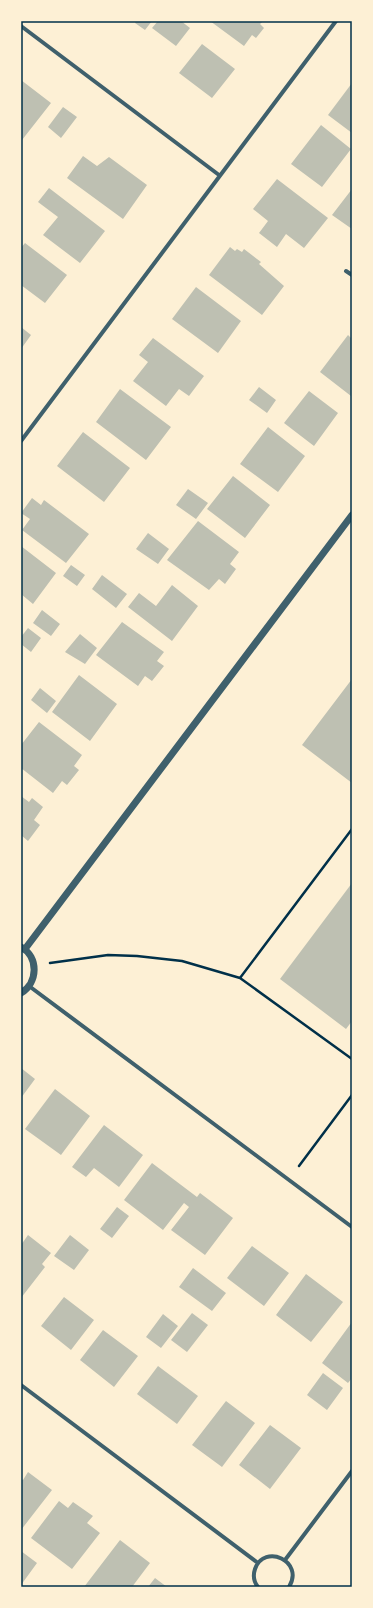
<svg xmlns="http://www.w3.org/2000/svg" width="373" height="1608" font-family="Lora,serif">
	<rect width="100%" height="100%" fill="#fdf0d5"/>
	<path fill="#bec0b2" d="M 136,21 L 152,21 L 145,30 L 135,23 Z
		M 158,21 L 181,21 L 190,28 L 176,46 L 152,28 Z
		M 210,21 L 263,21 L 260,24 L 264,28 L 256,38 L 252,35 L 244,46 Z
		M 202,44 L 235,69 L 212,98 L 179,73 Z
		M 21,80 L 51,103 L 22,140 L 21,139 Z
		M 352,83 L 352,133 L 328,115 Z
		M 63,107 L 77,117 L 61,138 L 48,127 Z
		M 321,125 L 351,149 L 322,187 L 291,164 Z
		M 83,156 L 97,166 L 109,157 L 147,185 L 123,219 L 67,178 Z
		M 277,179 L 328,218 L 304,248 L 286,234 L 277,247 L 259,233 L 268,221 L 253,209 Z
		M 49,188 L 105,231 L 80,263 L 43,235 L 58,217 L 38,202 Z
		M 352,189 L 352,229 L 332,215 Z
		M 25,243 L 67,275 L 45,303 L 21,285 L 21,248 Z
		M 230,247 L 235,251 L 237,249 L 242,252 L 244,249 L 261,262 L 259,264 L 284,286 L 262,315 L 209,275 Z
		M 196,287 L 241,321 L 218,353 L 172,319 Z
		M 21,327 L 31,335 L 21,349 Z
		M 348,335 L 352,339 L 352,394 L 351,396 L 320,372 Z
		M 153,338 L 204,376 L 189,396 L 179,389 L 166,406 L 133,381 L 148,362 L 139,355 Z
		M 259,387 L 276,400 L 267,413 L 249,400 Z
		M 120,389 L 171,427 L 146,460 L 96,422 Z
		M 309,391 L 338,413 L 314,446 L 284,423 Z
		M 268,427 L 305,456 L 278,492 L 240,464 Z
		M 83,432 L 130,468 L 104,502 L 57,466 Z
		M 233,476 L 270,505 L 245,538 L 207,509 Z
		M 188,489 L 208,503 L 196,519 L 176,505 Z
		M 32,498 L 41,505 L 44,500 L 89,534 L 66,563 L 22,530 L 30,519 L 21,513 Z
		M 198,521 L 239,552 L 230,564 L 236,569 L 225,584 L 219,579 L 209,590 L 167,560 Z
		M 148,533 L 169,549 L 158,564 L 136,549 Z
		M 21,546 L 56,573 L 33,604 L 21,594 Z
		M 71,565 L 85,575 L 77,586 L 63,576 Z
		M 102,575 L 127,594 L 116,608 L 92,589 Z
		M 172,585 L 198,606 L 172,641 L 128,607 L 139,593 L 156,606 Z
		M 42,610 L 60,624 L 51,636 L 33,623 Z
		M 122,622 L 164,652 L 157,661 L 164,666 L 152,681 L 145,676 L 138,686 L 96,655 Z
		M 28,628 L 41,638 L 31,652 L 21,644 L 21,637 Z
		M 80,634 L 97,648 L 85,664 L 65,652 Z
		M 79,675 L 117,704 L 90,741 L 52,712 Z
		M 352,679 L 352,783 L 302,745 Z
		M 40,688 L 56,701 L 47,713 L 31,700 Z
		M 39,722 L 82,755 L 74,766 L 79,770 L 67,785 L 62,781 L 53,793 L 21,768 L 21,745 Z
		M 21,796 L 29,802 L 32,798 L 43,807 L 34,820 L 40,825 L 28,841 L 21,835 Z
		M 352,883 L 352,1021 L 346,1029 L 280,979 Z
		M 21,1068 L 35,1079 L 21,1098 Z
		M 55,1089 L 90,1116 L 61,1155 L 25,1129 Z
		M 104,1125 L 143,1155 L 119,1187 L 94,1168 L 86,1177 L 72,1167 Z
		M 152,1163 L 197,1197 L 200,1193 L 233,1218 L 205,1255 L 171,1230 L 189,1207 L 184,1203 L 163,1230 L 124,1200 Z
		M 117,1207 L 129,1216 L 112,1238 L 100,1229 Z
		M 28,1235 L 51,1253 L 42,1264 L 45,1267 L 21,1298 L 21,1245 Z
		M 70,1235 L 89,1250 L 74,1270 L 54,1256 Z
		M 252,1246 L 289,1273 L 264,1306 L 227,1278 Z
		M 193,1268 L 226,1293 L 212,1311 L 179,1287 Z
		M 306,1274 L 343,1302 L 311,1342 L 276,1315 Z
		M 64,1297 L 94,1320 L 71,1350 L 41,1326 Z
		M 192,1313 L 208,1325 L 187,1352 L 171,1340 Z
		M 163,1314 L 178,1326 L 161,1348 L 146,1337 Z
		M 352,1322 L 352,1378 L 348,1383 L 322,1363 Z
		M 103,1330 L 138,1356 L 114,1387 L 80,1360 Z
		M 158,1366 L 198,1396 L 177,1424 L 137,1394 Z
		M 323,1373 L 343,1388 L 327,1410 L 307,1395 Z
		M 226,1401 L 255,1423 L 222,1467 L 192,1445 Z
		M 270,1425 L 301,1448 L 270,1489 L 239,1465 Z
		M 28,1472 L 52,1490 L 21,1530 L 21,1479 L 23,1480 Z
		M 59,1501 L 68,1508 L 73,1502 L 93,1516 L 87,1523 L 100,1533 L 72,1569 L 31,1538 Z
		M 120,1540 L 150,1563 L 132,1587 L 84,1587 Z
		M 21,1551 L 37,1563 L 21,1585 Z
		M 155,1578 L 167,1587 L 148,1587 Z"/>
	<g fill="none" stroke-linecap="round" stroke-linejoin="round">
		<path stroke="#003049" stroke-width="2.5" d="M 352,829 L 240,978 L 352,1059
			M 50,963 L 108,955 L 137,956 L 182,961 L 240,978
			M 299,1166 L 352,1095"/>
		<path stroke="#3f606c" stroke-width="4" d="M 21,26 L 219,175
			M 346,271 L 352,275
			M 21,441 L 336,21
			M 29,986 L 352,1227
			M 21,1385 L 258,1563
			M 285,1560 L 352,1471
			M 258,1587 C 254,1582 253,1575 255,1569 C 264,1543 305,1561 289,1587"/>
		<path stroke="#3f606c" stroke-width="7" d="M 25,949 L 352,515
			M 21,993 C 38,983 39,957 21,947"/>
	</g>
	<rect width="373" height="1608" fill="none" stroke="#fdf0d5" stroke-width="44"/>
	<rect x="22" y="22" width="329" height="1564" fill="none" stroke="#003049" stroke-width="1.5"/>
</svg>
